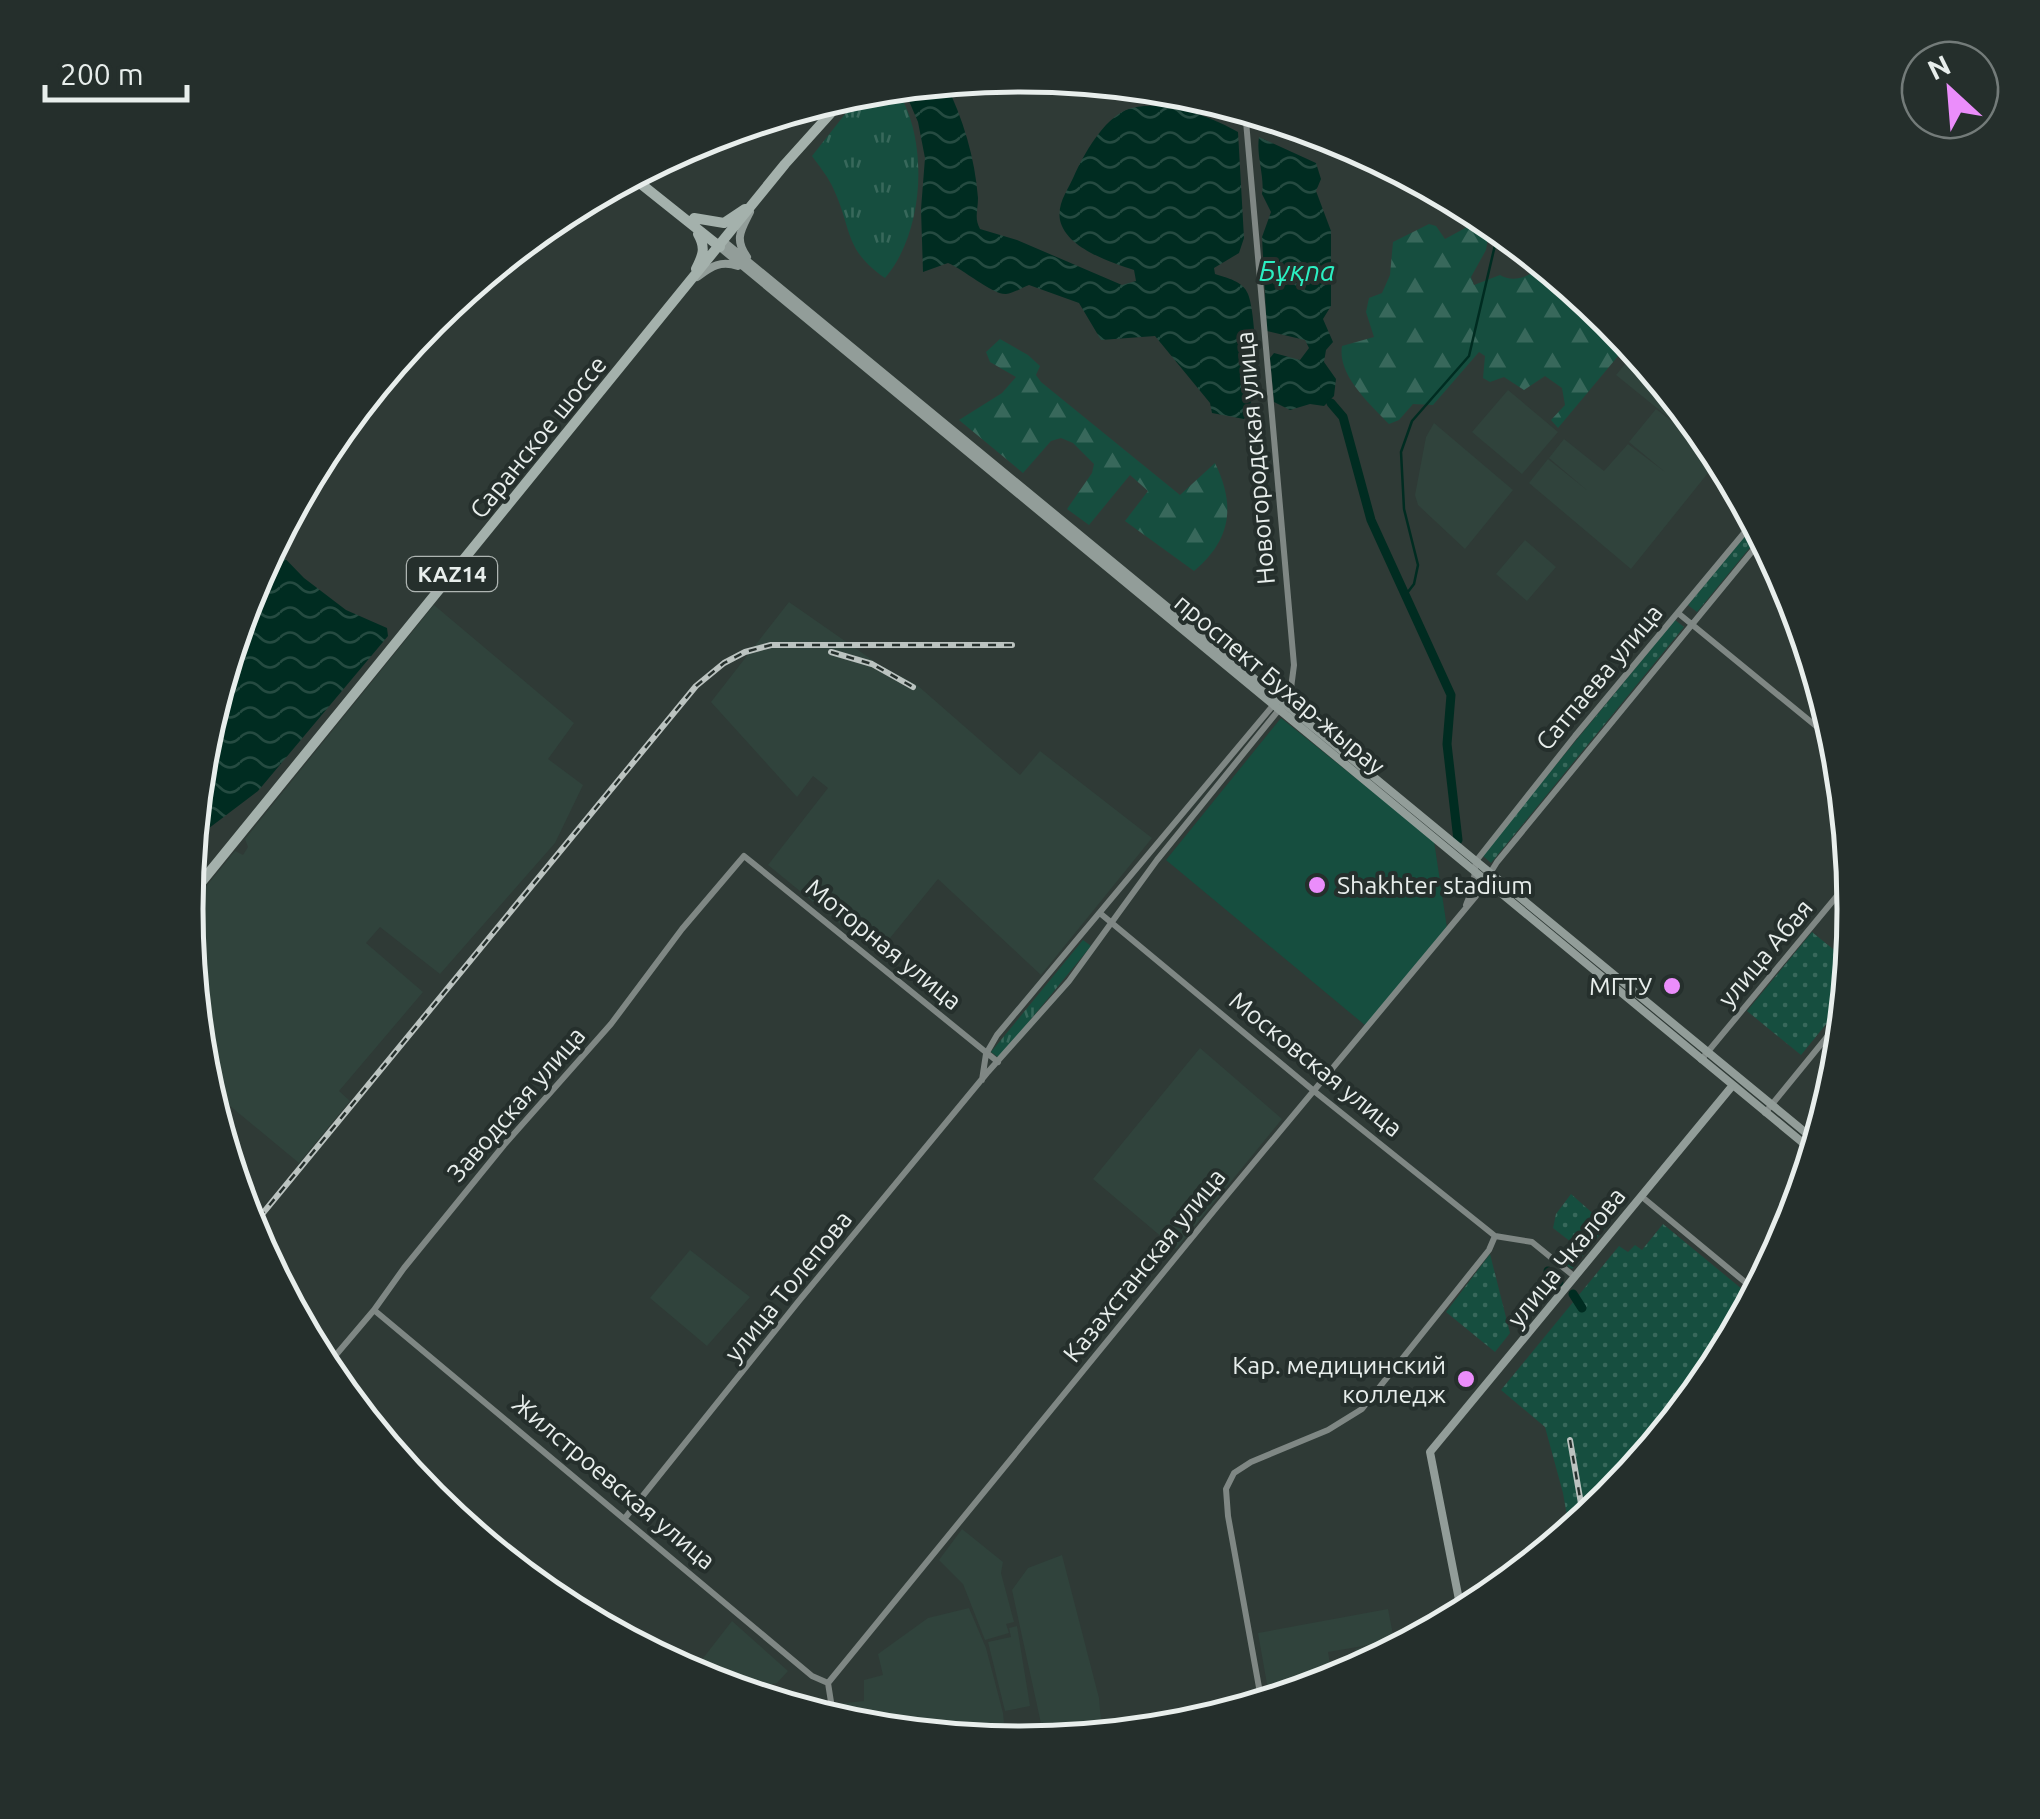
<svg xmlns="http://www.w3.org/2000/svg" width="2040" height="1819" font-family="Ubuntu,sans-serif">
	<defs>
		<pattern id="grass-tufts" width="24" height="20" patternUnits="userSpaceOnUse" patternTransform="scale(2.5)"><rect width="24" height="20" fill="#164e3f"/><path d="M3 7l-1-3M5 7V3M7 7l1-3M15 17l-1-3M17 17v-4M19 17l1-3" fill="none" stroke="#38685b"/></pattern>
		<pattern id="forest-firs" width="22" height="20" patternUnits="userSpaceOnUse" patternTransform="scale(2.5)"><rect width="22" height="20" fill="#164e3f"/><path d="M5 1l3.5 6h-7zM16 11l3.5 6h-7z" fill="#38685b"/></pattern>
		<pattern id="park-dots" width="8" height="8" patternUnits="userSpaceOnUse" patternTransform="scale(2.5)"><rect width="8" height="8" fill="#164e3f"/><path d="M2 2h.1M6 6h.1" fill="none" stroke="#38685b" stroke-width="1.8" stroke-linecap="round"/></pattern>
		<pattern id="water-waves" width="16" height="10" patternUnits="userSpaceOnUse" patternTransform="scale(2.5)"><rect width="16" height="10" fill="#002c21"/><path d="M0 5q4-4 8 0t8 0" fill="none" stroke="#254b41"/></pattern>
	</defs>
	<rect width="100%" height="100%" fill="#2f3a36"/>
	<path fill="#30433c" d="M 1636,351 L 1720,458 L 1631,569 L 1529,483 L 1548,459 L 1588,491 L 1549,458 L 1564,439 L 1604,471 L 1628,444 L 1665,472 L 1629,442 L 1656,409 L 1699,442 L 1616,375 Z
		M 1508,390 L 1558,432 L 1522,474 L 1472,432 Z
		M 1434,423 L 1513,490 L 1465,549 L 1418,505 L 1415,495 L 1426,437 Z
		M 1525,540 L 1556,567 L 1527,601 L 1496,574 Z
		M 789,602 L 878,664 L 917,685 L 1020,775 L 1040,751 L 1152,838 L 1041,975 L 938,879 L 877,954 L 768,865 L 828,788 L 813,776 L 797,797 L 711,702 Z
		M 434,605 L 574,723 L 548,759 L 583,785 L 555,843 L 440,974 L 380,927 L 366,943 L 423,992 L 339,1091 L 350,1101 L 299,1163 L 206,1086 L 201,1072 L 186,911 L 235,851 L 243,855 L 248,847 L 245,839 Z
		M 1200,1048 L 1282,1119 L 1176,1249 L 1093,1179 Z
		M 690,1250 L 750,1297 L 707,1346 L 650,1298 Z
		M 962,1529 L 1003,1562 L 1001,1573 L 1014,1622 L 1006,1624 L 1009,1633 L 985,1640 L 963,1584 L 939,1560 Z
		M 1062,1555 L 1099,1698 L 1102,1733 L 1045,1742 L 1012,1590 L 1028,1568 Z
		M 969,1608 L 986,1648 L 1003,1713 L 1004,1723 L 992,1727 L 995,1742 L 857,1728 L 840,1723 L 836,1704 L 864,1701 L 864,1680 L 883,1675 L 878,1654 L 928,1618 Z
		M 1388,1609 L 1394,1640 L 1388,1642 L 1389,1648 L 1362,1653 L 1364,1666 L 1359,1667 L 1355,1649 L 1369,1645 L 1328,1652 L 1333,1682 L 1270,1701 L 1258,1633 Z
		M 732,1621 L 788,1671 L 777,1683 L 740,1692 L 690,1675 Z
		M 1017,1626 L 1030,1706 L 1005,1711 L 988,1642 L 1011,1637 L 1009,1628 Z"/>
	<path fill="url(#grass-tufts)" d="M 895,87 C 930,137 925,232 885,278 C 844,250 852,229 834,190 C 829,178 820,167 812,156 L 864,90 Z
		M 1083,940 L 1091,946 L 999,1058 L 991,1052 Z"/>
	<path fill="url(#forest-firs)" d="M 1478,221 L 1489,232 L 1486,250 L 1471,277 L 1474,285 L 1500,275 C 1515,284 1531,275 1544,265 L 1610,320 L 1629,343 L 1558,428 L 1551,420 L 1565,405 L 1562,388 L 1545,376 L 1524,390 L 1504,377 L 1490,382 L 1483,378 L 1485,356 L 1479,352 L 1433,405 L 1413,404 L 1399,420 L 1389,424 C 1370,404 1337,375 1342,346 L 1374,337 L 1366,312 L 1369,298 L 1382,293 L 1390,275 L 1393,242 L 1429,224 L 1436,226 L 1445,239 Z
		M 1000,339 L 1028,355 L 1040,366 L 1036,375 L 1041,382 L 1180,495 L 1215,463 C 1236,506 1231,540 1194,571 L 1125,521 L 1148,491 L 1130,475 L 1089,525 L 1067,509 L 1092,473 L 1094,464 L 1073,443 L 1061,438 L 1051,441 L 1023,473 L 959,420 L 1002,393 L 1016,377 L 990,362 L 986,352 Z"/>
	<path fill="url(#park-dots)" d="M 1755,524 L 1761,534 L 1697,612 L 1688,605 Z
		M 1675,620 L 1684,627 L 1491,863 L 1482,855 Z
		M 1812,932 L 1849,962 L 1845,1001 L 1801,1055 L 1747,1011 Z
		M 1571,1194 L 1607,1226 L 1572,1269 L 1566,1265 L 1574,1252 L 1571,1242 L 1553,1228 L 1556,1214 Z
		M 1663,1224 L 1754,1299 L 1714,1374 L 1610,1500 L 1570,1533 L 1563,1493 L 1545,1427 L 1501,1390 L 1619,1246 L 1628,1252 L 1635,1245 L 1642,1250 Z
		M 1490,1254 L 1510,1333 L 1495,1352 L 1446,1312 Z"/>
	<path fill="#164e3f" d="M 1281,718 L 1434,841 L 1447,928 L 1366,1026 L 1166,860 Z"/>
	<path fill="url(#water-waves)" d="M 945,82 C 963,118 975,158 978,198 C 978,210 974,218 980,229 L 1017,240 L 1122,285 L 1136,281 L 1134,270 C 1110,262 1066,248 1060,220 C 1057,203 1068,190 1074,176 C 1084,154 1103,120 1126,110 C 1158,97 1211,116 1238,132 L 1244,238 L 1239,253 L 1214,268 L 1215,274 C 1227,278 1243,281 1248,294 C 1257,317 1259,402 1244,419 L 1212,413 L 1210,403 L 1155,336 L 1101,340 L 1079,303 L 1029,285 C 1022,288 1013,293 1006,294 C 993,295 963,269 948,263 L 923,272 L 921,209 L 925,158 L 918,122 L 903,87 Z
		M 1259,137 L 1316,163 L 1321,179 L 1316,191 L 1331,231 L 1331,306 L 1323,319 L 1333,342 L 1326,350 L 1324,362 L 1336,379 L 1334,396 L 1324,406 L 1310,404 L 1290,410 L 1274,402 L 1270,358 L 1274,353 L 1300,360 L 1309,348 L 1305,340 L 1267,331 L 1262,237 L 1271,212 L 1262,194 C 1265,177 1256,156 1259,137 Z
		M 273,546 L 304,578 L 346,610 L 387,628 L 388,636 L 258,791 L 192,841 L 202,746 L 249,590 Z"/>
	<g fill="none" stroke-linecap="round" stroke-linejoin="round">
		<path stroke="#002c21" stroke-width="2.5" d="M 1404,597 L 1414,584 L 1418,565 L 1404,509 L 1401,452 L 1412,421 L 1469,356 L 1499,228"/>
		<path stroke="#002c21" stroke-width="9" d="M 1331,403 L 1343,417 L 1371,520 L 1451,695 L 1447,744 L 1458,840
			M 1548,1271 L 1559,1282
			M 1573,1294 L 1582,1308
			M 756,1697 L 757,1697"/>
		<path stroke="#7f8784" stroke-width="6" d="M 1678,613 L 1838,744
			M 1466,905 L 1473,887 L 1476,861 L 1575,736 L 1754,521
			M 1101,914 L 1314,1091 L 1495,1236
			M 1701,1060 L 1851,879
			M 982,1080 L 986,1054 L 997,1035 L 1291,684
			M 1765,1113 L 1844,1016
			M 1641,1196 L 1757,1292
			M 1495,1236 L 1532,1242 L 1575,1277
			M 374,1310 L 812,1676 L 828,1683
			M 324,1369 L 374,1310 L 404,1268 L 504,1145 L 611,1024 L 682,929 L 744,856 L 998,1062
			M 625,1518 L 798,1302 L 987,1073 L 1069,981 L 1157,860 L 1290,696 L 1294,665 L 1245,110
			M 828,1683 L 1216,1208 L 1476,896 L 1497,862 L 1763,538
			M 828,1683 L 834,1721
			M 1262,1704 L 1228,1516 L 1226,1489 L 1234,1473 L 1251,1462 L 1328,1430 L 1362,1409 L 1489,1250 L 1495,1236"/>
		<path stroke="#929d99" stroke-width="8" d="M 724,242 L 1817,1142
			M 720,247 L 1814,1152
			M 747,257 C 734,239 741,230 750,212
			M 697,277 C 711,267 720,260 738,266
			M 1462,1615 L 1430,1452 L 1733,1085"/>
		<path stroke="#a4b1ac" stroke-width="10" d="M 631,176 L 720,247
			M 694,218 L 724,223 L 745,209
			M 696,269 C 703,255 706,248 698,234
			M 186,901 L 785,164 L 848,94"/>
		<g stroke="#bbc3c0" stroke-width="6">
			<path id="rail" d="M 831,652 L 872,664 L 913,687
				M 249,1230 L 696,686 L 724,663 L 745,652 L 771,645 L 1012,645
				M 1570,1440 L 1584,1521"/>
		</g>
		<use href="#rail" stroke="#252f2c" stroke-width="2.5" stroke-dasharray="8" stroke-linecap="butt"/>
	</g>
	<g fill="#eb8dfb" stroke="#252f2c" stroke-width="4">
		<circle cx="1317" cy="885" r="10"/>
		<circle cx="1672" cy="986" r="10"/>
		<circle cx="1466" cy="1379" r="10"/>
	</g>
	<g text-anchor="middle" stroke-width="8" stroke-linejoin="round" paint-order="stroke">
		<rect fill="#252f2c" stroke="#aeb5b2" stroke-width="2.5" x="407" y="557" width="90" height="34" rx="8"/>
		<g font-size="22" font-weight="bold" fill="#e8eeec">
			<text x="452" y="582">KAZ14</text>
		</g>
		<g font-size="25" fill="#e8eeec" stroke="#252f2c">
			<text transform="translate(538 437) rotate(-51)" y="9">Саранское шоссе</text>
			<text transform="translate(1255 458) rotate(-95)" y="9">Новогородская улица</text>
			<text transform="translate(1599 677) rotate(-50)" y="9">Сатпаева улица</text>
			<text transform="translate(1280 684) rotate(40)" y="9">проспект Бухар-жырау</text>
			<text transform="translate(884 944) rotate(39)" y="9">Моторная улица</text>
			<text transform="translate(1765 953) rotate(-50)" y="9">улица Абая</text>
			<text transform="translate(1316 1064) rotate(39)" y="9">Московская улица</text>
			<text transform="translate(516 1104) rotate(-49)" y="9">Заводская улица</text>
			<text transform="translate(1566 1257) rotate(-51)" y="9">улица Чкалова</text>
			<text transform="translate(1144 1265) rotate(-51)" y="9">Казахстанская улица</text>
			<text transform="translate(788 1286) rotate(-51)" y="9">улица Толепова</text>
			<text transform="translate(614 1482) rotate(40)" y="9">Жилстроевская улица</text>
		</g>
		<g font-size="25" fill="#e8eeec" stroke="#252f2c" text-anchor="end">
			<text x="1337" y="894" text-anchor="start">Shakhter stadium</text>
			<text x="1652" y="995">МГТУ</text>
			<text x="1446" y="1374">Кар. медицинский<tspan x="1446" dy="29">колледж</tspan></text>
		</g>
		<g font-size="28" font-style="italic" fill="#2befc2" stroke="#252f2c">
			<text x="1297" y="281">Бұқпа</text>
		</g>
	</g>
	<path d="M0 0H2040V1819H0ZM203 909a817 817 0 1 1 1634 0a817 817 0 1 1-1634 0Z" fill="#252f2c" fill-rule="evenodd"/>
	<path fill="none" stroke="#e8eeec" stroke-width="5" d="M203 909a817 817 0 1 1 1634 0a817 817 0 1 1-1634 0Z"/>
	<g transform="translate(1950 90) rotate(334)"><circle r="48" fill="#252f2c" stroke="#737b79" stroke-width="2.5"/>
	<path d="M0-8L18 38L0 25L-18 38Z" fill="#eb8dfb"/>
	<text y="-15" font-size="28" font-weight="bold" text-anchor="middle" fill="#e8eeec">N</text>
	</g>
	<path d="M45 85v15h142v-15" fill="none" stroke="#e8eeec" stroke-width="5"/>
	<text x="60" y="85" font-size="30" fill="#e8eeec" stroke="#252f2c" stroke-width="8" paint-order="stroke">200 m</text>
</svg>
